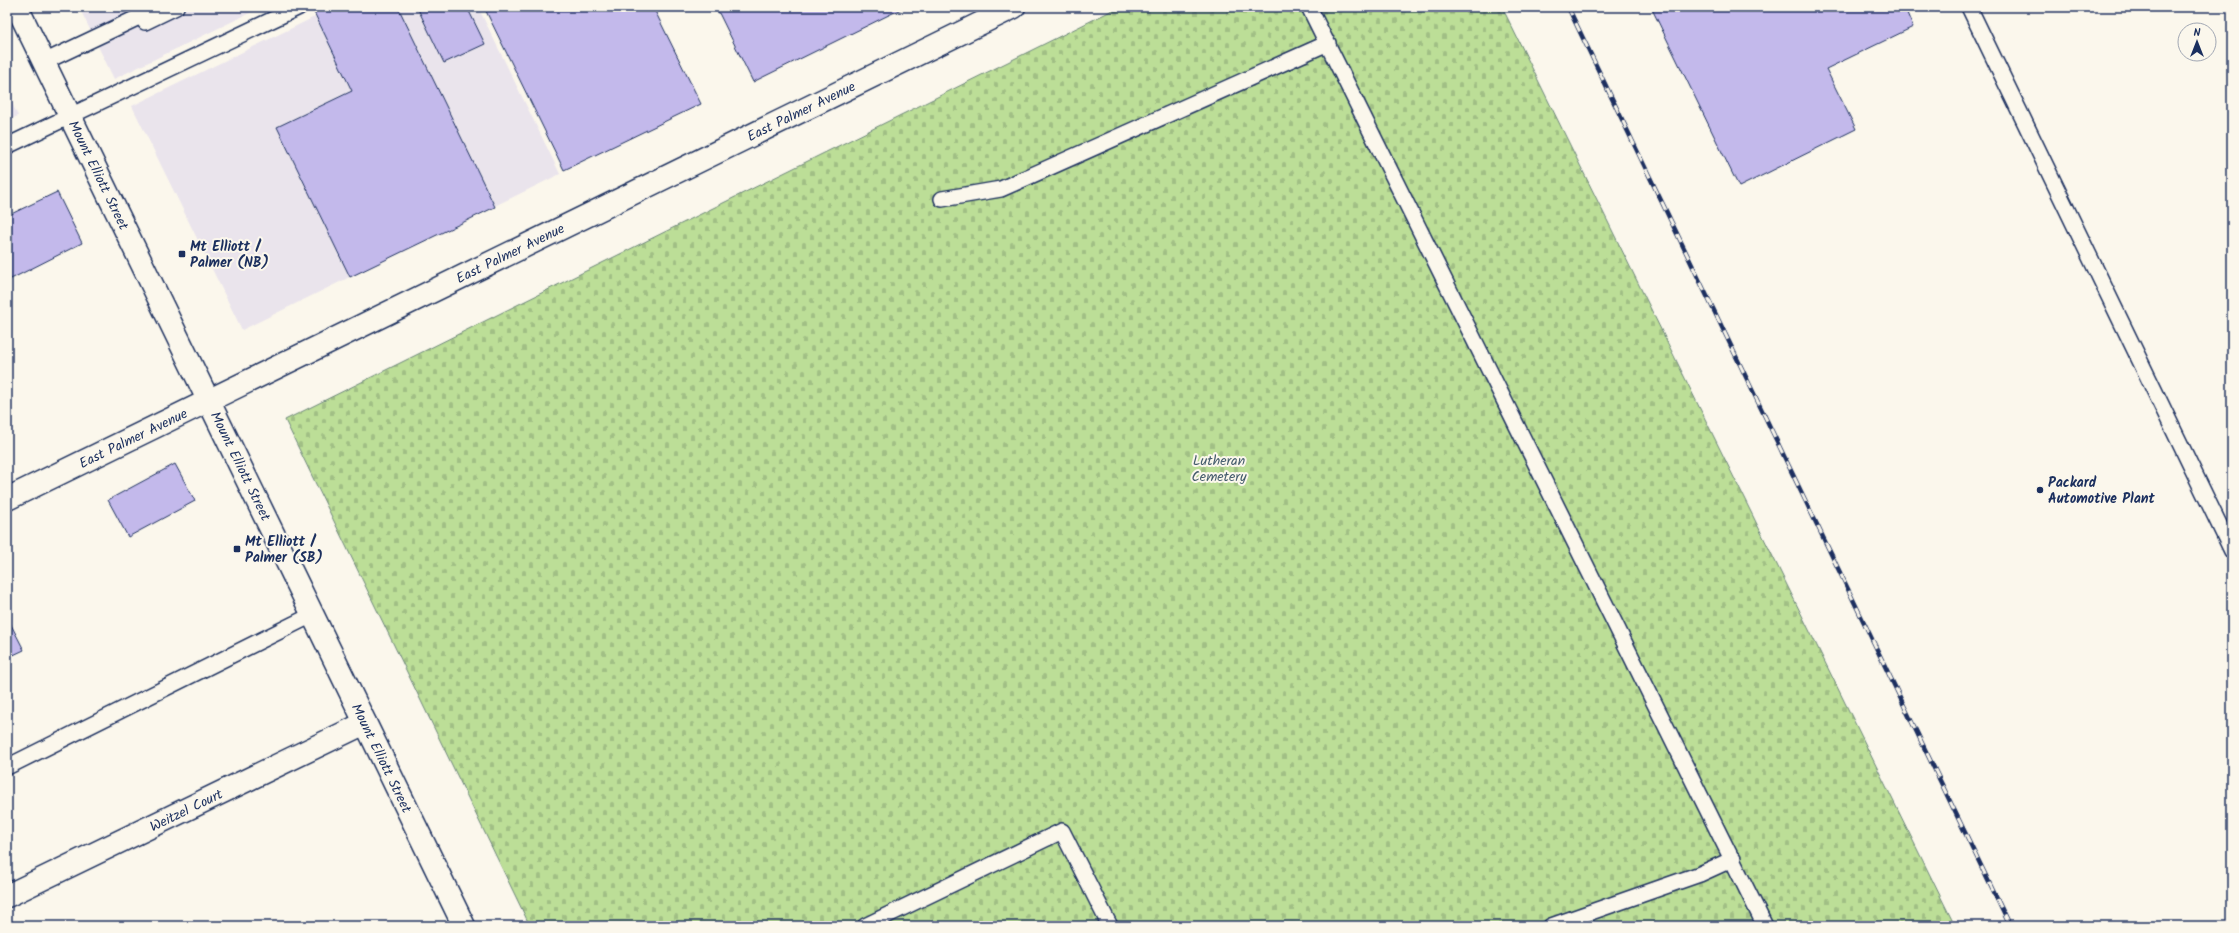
<svg xmlns="http://www.w3.org/2000/svg" width="2239" height="933" font-family="Kalam,sans-serif">
	<defs>
		<pattern id="cemetery-stones" width="16" height="16" patternUnits="userSpaceOnUse"><rect width="16" height="16" fill="#bcde97"/><path d="M2 7V4a2 2 0 0 1 4 0v3zM10 15v-3a2 2 0 0 1 4 0v3z" fill="#a1bf85"/></pattern>
	</defs>
	<rect width="100%" height="100%" fill="#fbf7ec"/>
	<filter id="ink" filterUnits="userSpaceOnUse"><feTurbulence type="fractalNoise" baseFrequency=".025" numOctaves="2"/><feDisplacementMap in="SourceGraphic" scale="8" xChannelSelector="R" yChannelSelector="G"/><feConvolveMatrix kernelMatrix="1 2 1 2 8 2 1 2 1" color-interpolation-filters="sRGB"/></filter>
	<g filter="url(#ink)">
		<path fill="#eae4ec" d="M 79,7 L 262,7 L 114,79 Z
			M 335,7 L 478,7 L 560,174 L 242,330 L 132,106 Z
			M 7,92 L 18,116 L 7,121 Z"/>
		<path fill="url(#cemetery-stones)" stroke="#6c867a" d="M 1119,7 L 1502,7 L 1955,926 L 530,926 L 285,420 Z"/>
		<path fill="#c3b9eb" stroke="#1b2f5e" d="M 315,7 L 398,7 L 495,207 L 350,277 L 277,127 L 352,91 L 312,8 Z
			M 417,7 L 467,7 L 485,44 L 444,63 Z
			M 484,7 L 653,7 L 701,104 L 564,170 Z
			M 716,7 L 905,7 L 753,82 Z
			M 1651,7 L 1920,7 L 1907,13 L 1913,27 L 1826,69 L 1856,129 L 1739,187 Z
			M 57,192 L 82,243 L 7,281 L 7,216 Z
			M 175,464 L 195,501 L 128,537 L 108,500 Z
			M 7,617 L 24,650 L 7,658 Z"/>
		<g fill="none" stroke-linecap="round" stroke-linejoin="round">
			<g stroke="#1b2f5e" stroke-width="18">
				<path id="lane" d="M 1309,7 L 1765,926
					M 1969,7 L 2232,551
					M 139,11 L 145,22 L 176,7
					M 44,62 L 141,16
					M 7,146 L 299,7
					M 942,199 L 1001,189 L 1328,43
					M 7,767 L 312,615
					M 865,926 L 1062,831 L 1110,926
					M 1551,926 L 1700,874 L 1733,859"/>
			</g>
			<g stroke="#1b2f5e" stroke-width="25">
				<path id="street" d="M 7,499 L 1014,7
					M 7,896 L 365,723"/>
			</g>
			<g stroke="#1b2f5e" stroke-width="25">
				<path id="secondary" d="M 17,7 L 464,926"/>
			</g>
			<use href="#lane" stroke="#fbf7ec" stroke-width="15"/>
			<use href="#street" stroke="#fbf7ec" stroke-width="22"/>
			<use href="#secondary" stroke="#fbf7ec" stroke-width="22"/>
			<g stroke="#1b2f5e" stroke-width="4.5">
				<path id="rail" d="M 1568,7 L 2010,926"/>
			</g>
			<use href="#rail" stroke="#fbf7ec" stroke-width="3" stroke-dasharray="9" stroke-linecap="butt"/>
		</g>
	</g>
	<g fill="#1b2f5e" stroke="#fbf7ec" stroke-width="1.5">
		<rect x="178" y="250" width="8" height="8" rx="2"/>
		<circle cx="2040" cy="490" r="4"/>
		<rect x="233" y="545" width="8" height="8" rx="2"/>
	</g>
	<g text-anchor="middle" stroke-width="4" stroke-linejoin="round" paint-order="stroke">
		<g font-size="14" fill="#1b2f5e" stroke="#fbf7ec">
			<text transform="translate(801 111) rotate(-26)" y="5">East Palmer Avenue</text>
			<text transform="translate(99 175) rotate(64)" y="5">Mount Elliott Street</text>
			<text transform="translate(510 253) rotate(-26)" y="5">East Palmer Avenue</text>
			<text transform="translate(133 438) rotate(-26)" y="5">East Palmer Avenue</text>
			<text transform="translate(241 466) rotate(64)" y="5">Mount Elliott Street</text>
			<text transform="translate(382 758) rotate(64)" y="5">Mount Elliott Street</text>
			<text transform="translate(186 810) rotate(-26)" y="5">Weitzel Court</text>
		</g>
		<g font-size="14" font-weight="bold" fill="#1b2f5e" stroke="#fbf7ec" text-anchor="start">
			<text x="190" y="251">Mt Elliott /<tspan x="190" dy="16">Palmer (NB)</tspan></text>
			<text x="2048" y="487">Packard<tspan x="2048" dy="16">Automotive Plant</tspan></text>
			<text x="245" y="546">Mt Elliott /<tspan x="245" dy="16">Palmer (SB)</tspan></text>
		</g>
		<g font-size="14" fill="#435b6c" stroke="#fbf7ec">
			<text x="1219" y="465">Lutheran<tspan x="1219" dy="16">Cemetery</tspan></text>
		</g>
	</g>
	<rect width="2239" height="933" fill="none" stroke="#fbf7ec" stroke-width="24"/>
	<rect x="12" y="12" width="2215" height="909" fill="none" stroke="#1b2f5e" stroke-width="1.5" filter="url(#ink)"/>
	<g transform="translate(2197 42)"><circle r="19" fill="#fbf7ec" stroke="#a1a7b3"/>
	<path d="M0-3L7 15L0 10L-7 15Z" fill="#1b2f5e"/>
	<text y="-6" font-size="11" font-weight="bold" text-anchor="middle" fill="#1b2f5e">N</text>
	</g>
</svg>
